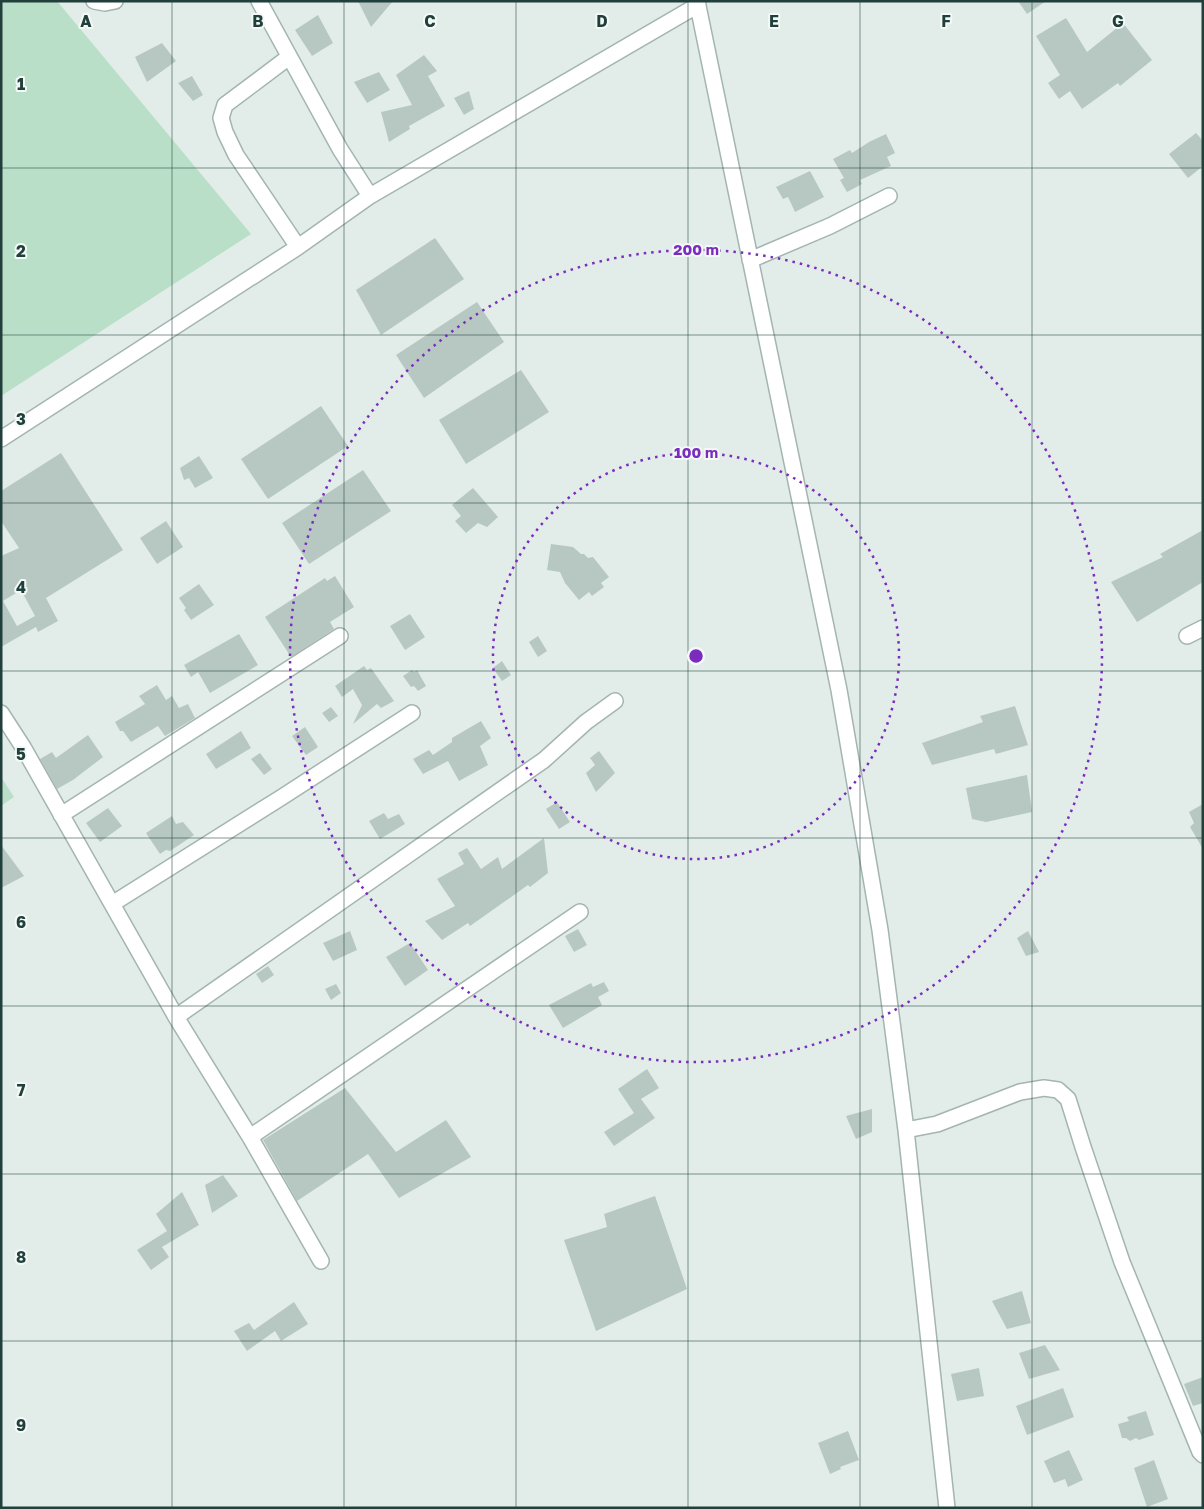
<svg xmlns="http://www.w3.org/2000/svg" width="1204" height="1509" font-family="'Golos Text',sans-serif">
	<rect width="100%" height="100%" fill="#e2ede9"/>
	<path fill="#badfc9" d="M 1,1 L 57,1 L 251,234 L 1,396 Z
		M 1,777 L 14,797 L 1,806 Z"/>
	<path fill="#b7c8c3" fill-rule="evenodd" d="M 358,1 L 393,1 L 371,27 Z
		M 1018,1 L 1046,1 L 1027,14 Z
		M 318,15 L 333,43 L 312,56 L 295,30 Z
		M 1066,18 L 1087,52 L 1123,23 L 1152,60 L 1120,86 L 1118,83 L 1082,109 L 1070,91 L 1059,99 L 1048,83 L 1060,75 L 1036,36 Z
		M 162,43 L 176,61 L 147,82 L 135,57 Z
		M 424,55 L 437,71 L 428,76 L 445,106 L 409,126 L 410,129 L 389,142 L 381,112 L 412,105 L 396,75 Z
		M 379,72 L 390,90 L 367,103 L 354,82 Z
		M 192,76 L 203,95 L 193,101 L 178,83 Z
		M 469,91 L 474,109 L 464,115 L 454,98 Z
		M 1196,133 L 1203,141 L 1203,166 L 1188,178 L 1169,154 Z
		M 886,134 L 895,153 L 887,157 L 891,166 L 860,180 L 862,184 L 847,192 L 840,180 L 844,178 L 833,159 L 850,150 L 852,153 L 869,142 Z
		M 810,171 L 824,197 L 795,212 L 788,197 L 783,199 L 776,187 Z
		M 435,238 L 464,279 L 381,335 L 356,290 Z
		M 477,302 L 504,342 L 424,398 L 396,355 Z
		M 521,370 L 549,412 L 466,464 L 439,420 Z
		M 321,406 L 348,446 L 268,499 L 241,459 Z
		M 61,453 L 123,550 L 46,598 L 58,621 L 38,632 L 36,627 L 1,647 L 1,556 L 19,548 L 1,521 L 1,491 ZM 21,590 L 35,616 L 17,626 L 3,601 Z
		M 199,456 L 213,478 L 195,488 L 189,478 L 184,480 L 180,468 Z
		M 363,470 L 391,511 L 309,564 L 282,523 Z
		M 473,488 L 498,517 L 487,527 L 478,523 L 466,533 L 455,521 L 461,516 L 452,505 Z
		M 166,521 L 183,547 L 157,564 L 140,538 Z
		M 1203,530 L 1203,582 L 1137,622 L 1111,582 L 1163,557 L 1160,554 Z
		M 551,544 L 573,547 L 581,554 L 584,554 L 588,558 L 593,557 L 609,577 L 601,583 L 604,587 L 592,596 L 589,592 L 579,600 L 565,583 L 560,572 L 547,570 Z
		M 335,576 L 354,607 L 330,622 L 334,629 L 291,657 L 265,617 L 325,578 L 327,581 Z
		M 199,584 L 214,605 L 191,620 L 184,610 L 186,608 L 179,598 Z
		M 410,614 L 425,637 L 405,650 L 390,626 Z
		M 239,634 L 258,665 L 210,693 L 198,672 L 191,677 L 184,665 Z
		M 538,636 L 547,651 L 538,657 L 529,642 Z
		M 502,661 L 511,675 L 502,681 L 493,668 Z
		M 364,666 L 367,670 L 371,668 L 394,701 L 381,708 L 377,704 L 353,724 L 362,705 L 353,689 L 342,697 L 335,686 Z
		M 412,670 L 414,672 L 417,670 L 426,686 L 418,691 L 414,686 L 411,687 L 403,676 Z
		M 157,685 L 166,700 L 172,696 L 179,708 L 188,704 L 195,718 L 165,736 L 158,726 L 131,742 L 123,731 L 120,731 L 115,722 L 145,704 L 139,696 Z
		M 1015,706 L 1028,745 L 996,754 L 994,749 L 932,765 L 922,743 L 983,722 L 980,716 Z
		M 331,707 L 338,716 L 329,722 L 322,713 Z
		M 481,721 L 491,738 L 480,746 L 488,765 L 459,781 L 448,761 L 423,774 L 413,759 L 429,750 L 433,755 L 452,742 L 452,738 Z
		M 305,727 L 318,747 L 306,755 L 292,736 Z
		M 241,731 L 251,748 L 216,769 L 206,754 Z
		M 88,735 L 103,757 L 73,780 L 57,789 L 40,759 L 52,752 L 56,758 Z
		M 599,751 L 615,773 L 596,792 L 586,773 L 595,765 L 590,758 Z
		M 260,753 L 272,769 L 264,775 L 251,759 Z
		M 1027,775 L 1032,812 L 986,822 L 972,819 L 966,788 Z
		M 557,802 L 570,822 L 559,829 L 546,809 Z
		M 1203,804 L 1203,849 L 1190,827 L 1194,823 L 1189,812 Z
		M 108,808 L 122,826 L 100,842 L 86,823 Z
		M 384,813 L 388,819 L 399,814 L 405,824 L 380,839 L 369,821 Z
		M 172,816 L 176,824 L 183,822 L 194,835 L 170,851 L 166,850 L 160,854 L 146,833 Z
		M 544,838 L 548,873 L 530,887 L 528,885 L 470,926 L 468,923 L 442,940 L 425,921 L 455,906 L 437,879 L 464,864 L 458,853 L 467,848 L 481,869 L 498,857 L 502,869 Z
		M 1,845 L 24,876 L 1,888 Z
		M 578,929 L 587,945 L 574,952 L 565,936 Z
		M 350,931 L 357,950 L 333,961 L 323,943 Z
		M 1028,931 L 1039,952 L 1026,956 L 1017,938 Z
		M 410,943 L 428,970 L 405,986 L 386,957 Z
		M 268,966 L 274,975 L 262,983 L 256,974 Z
		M 604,982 L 609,991 L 598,997 L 602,1005 L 563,1028 L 549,1005 L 591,983 L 593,987 Z
		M 336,984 L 341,993 L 331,1000 L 325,989 Z
		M 647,1069 L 659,1088 L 641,1099 L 655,1118 L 614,1146 L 604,1132 L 634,1113 L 618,1089 Z
		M 345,1088 L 396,1152 L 446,1120 L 471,1157 L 399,1198 L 368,1154 L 297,1201 L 263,1140 Z
		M 872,1109 L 872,1132 L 856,1139 L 846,1116 Z
		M 223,1175 L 238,1196 L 212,1213 L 205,1185 Z
		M 182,1192 L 199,1225 L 162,1247 L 169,1257 L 151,1270 L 137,1250 L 167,1231 L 156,1214 Z
		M 655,1196 L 687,1289 L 596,1331 L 564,1240 L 607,1227 L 604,1214 Z
		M 1022,1291 L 1031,1323 L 1007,1329 L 992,1301 Z
		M 294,1302 L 308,1324 L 281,1341 L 275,1331 L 247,1351 L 234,1331 L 249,1323 L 254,1330 Z
		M 1045,1345 L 1060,1370 L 1029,1379 L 1019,1353 Z
		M 979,1368 L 984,1396 L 957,1401 L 951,1374 Z
		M 1203,1377 L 1203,1403 L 1193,1406 L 1184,1384 Z
		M 1063,1388 L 1074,1417 L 1027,1435 L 1016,1406 Z
		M 1146,1411 L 1154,1435 L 1139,1440 L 1136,1438 L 1130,1441 L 1126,1438 L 1122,1438 L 1118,1424 L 1129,1421 L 1127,1417 Z
		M 848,1431 L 859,1460 L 840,1467 L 841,1469 L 830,1474 L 818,1443 Z
		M 1069,1450 L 1083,1480 L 1068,1487 L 1065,1479 L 1054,1483 L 1044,1461 Z
		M 1154,1460 L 1168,1499 L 1147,1507 L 1134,1468 Z"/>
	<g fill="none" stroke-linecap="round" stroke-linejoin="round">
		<g stroke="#a4b5b1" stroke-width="18">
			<path id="minor" d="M 94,1 L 105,3 L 115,1
				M 259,1 L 340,149 L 370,196
				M 697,1 L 839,690 L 880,930 L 906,1130 L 947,1508
				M 289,57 L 225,105 L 221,118 L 225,132 L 236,155 L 298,247
				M 750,260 L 830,226 L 889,196
				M 1,439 L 298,247 L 370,196 L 698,5
				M 1187,636 L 1203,628
				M 1,713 L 23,747 L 176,1017 L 250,1137 L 321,1261
				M 61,815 L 340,636
				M 112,904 L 279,799 L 412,713
				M 176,1017 L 518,778 L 544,760 L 586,722 L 615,701
				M 906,1130 L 937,1124 L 1020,1092 L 1044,1088 L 1058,1090 L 1068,1099 L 1083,1147 L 1122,1262 L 1200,1452 L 1203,1455
				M 250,1137 L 580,912"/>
		</g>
		<use href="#minor" stroke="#fff" stroke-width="15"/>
	</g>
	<path fill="none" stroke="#213f3b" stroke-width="1" stroke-opacity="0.55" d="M 172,1 L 172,1508M 344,1 L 344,1508M 516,1 L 516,1508M 688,1 L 688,1508M 860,1 L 860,1508M 1032,1 L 1032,1508M 1,168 L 1203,168M 1,335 L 1203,335M 1,503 L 1203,503M 1,671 L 1203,671M 1,838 L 1203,838M 1,1006 L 1203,1006M 1,1174 L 1203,1174M 1,1341 L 1203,1341"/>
	<g fill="none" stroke="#7b2cbf" stroke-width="2.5" stroke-dasharray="2.5 5">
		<circle cx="696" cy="656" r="203"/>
		<circle cx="696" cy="656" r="406"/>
	</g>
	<g font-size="16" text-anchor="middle" font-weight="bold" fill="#213f3b" stroke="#f3f9f7" stroke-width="4" stroke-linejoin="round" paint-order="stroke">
		<text x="86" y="27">A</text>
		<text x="258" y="27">B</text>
		<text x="430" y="27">C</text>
		<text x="602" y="27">D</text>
		<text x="774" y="27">E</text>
		<text x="946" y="27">F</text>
		<text x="1118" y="27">G</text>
		<text x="21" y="90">1</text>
		<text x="21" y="257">2</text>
		<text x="21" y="425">3</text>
		<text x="21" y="593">4</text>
		<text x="21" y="760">5</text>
		<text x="21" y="928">6</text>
		<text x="21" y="1096">7</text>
		<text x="21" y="1263">8</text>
		<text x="21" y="1431">9</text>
	</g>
	<circle cx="696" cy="656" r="8" fill="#7b2cbf" stroke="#f3f9f7" stroke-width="2.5"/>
	<g font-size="15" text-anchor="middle" font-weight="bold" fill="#7b2cbf" stroke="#f3f9f7" stroke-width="4" stroke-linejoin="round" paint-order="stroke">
		<text x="696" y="255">200 m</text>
		<text x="696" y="458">100 m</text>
	</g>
	<rect width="1204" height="1509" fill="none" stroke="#213f3b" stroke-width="5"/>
</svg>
